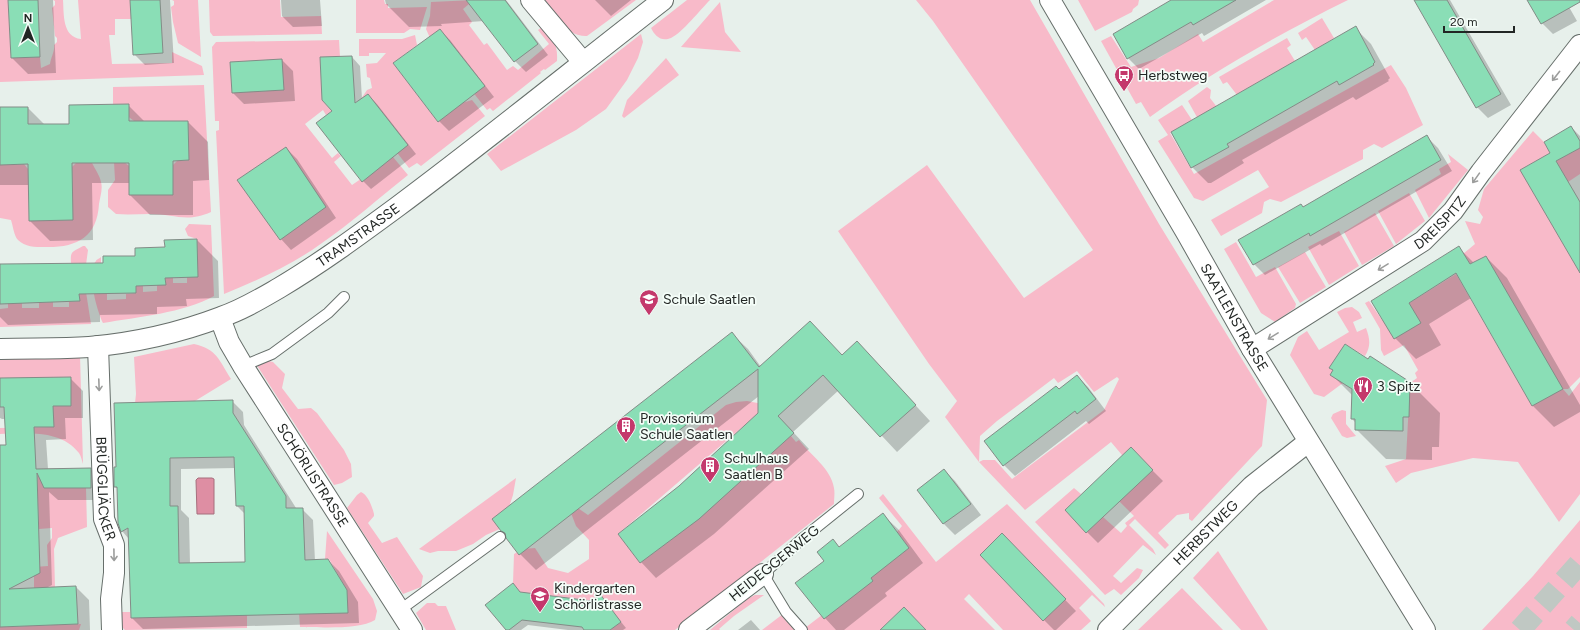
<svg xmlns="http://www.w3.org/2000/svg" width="1580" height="630" font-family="Figtree,sans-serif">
	<rect width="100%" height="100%" fill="#e7f0eb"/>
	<path fill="#f8bac9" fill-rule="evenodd" d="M 0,0 L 8,0 L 11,58 L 40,57 L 41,68 L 50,64 C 51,57 55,51 54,45 L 57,42 L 57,38 L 55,36 L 52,8 L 55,5 L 55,1 L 53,0 L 63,0 C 64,14 62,37 81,39 L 78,0 L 130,0 L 131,19 L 115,19 L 115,35 L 109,35 L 112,64 L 172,63 L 172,52 L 202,66 L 204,75 L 0,82 Z
		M 172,0 L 198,0 L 201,57 L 178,43 L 173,22 L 171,7 L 174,5 L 174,1 Z
		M 209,0 L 280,0 L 281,17 L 321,16 L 322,34 L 213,36 L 210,32 Z
		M 356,0 L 384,0 L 385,4 L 388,4 L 388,8 L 427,7 L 420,30 L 410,29 L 404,33 L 356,33 Z
		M 474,0 L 463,9 L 472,22 L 469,25 L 484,45 L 487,43 L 507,70 L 513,66 L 518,70 L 549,44 L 538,30 L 542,27 C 553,40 558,43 557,61 L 545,70 L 544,69 L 540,72 L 541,73 L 493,111 L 490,108 L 487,110 L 430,38 L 426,29 L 430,16 L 431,2 Z
		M 545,0 L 636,0 L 587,36 C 566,37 556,15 545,0 Z
		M 687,0 L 710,0 C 701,9 682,33 671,38 C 661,42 655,36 651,28 Z
		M 916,0 L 1030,0 L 1159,224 L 1267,400 L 1262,446 L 1202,510 L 1192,521 L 1189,519 L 1189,513 L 1177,515 L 1158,533 L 1169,545 L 1165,549 L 1135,519 L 1129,525 L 1153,549 L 1156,555 L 1143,545 L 1113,576 L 1121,583 L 1137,568 L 1143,570 L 1139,578 L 1121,595 L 1114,589 L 1105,595 L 1035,522 L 1074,488 L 1081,494 L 1065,510 L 1086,532 L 1103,517 L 1121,533 L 1127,526 L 1125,523 L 1134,516 L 1119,501 L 1122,455 L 1111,442 L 1025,510 L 979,462 L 945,417 L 957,401 L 929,364 L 838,231 L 927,165 L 1024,298 L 1093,250 L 933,21 ZM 1077,371 L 1094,392 L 1117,377 L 1119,379 L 1104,410 L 1012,479 L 995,460 L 983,460 L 979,462 L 980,436 L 997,421 L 1054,378 L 1058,383 Z
		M 1078,0 L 1139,0 L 1138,5 L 1133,9 L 1132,12 L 1095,31 Z
		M 1274,0 L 1348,0 C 1279,34 1212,72 1150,117 L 1141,102 L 1136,104 L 1101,41 L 1111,36 L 1131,67 L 1159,58 L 1198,34 L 1203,42 Z
		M 720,2 L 725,32 L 741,52 L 681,47 Z
		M 1322,18 L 1334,38 L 1315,50 L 1306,37 L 1302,40 L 1298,33 Z
		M 641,34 L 643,42 L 638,58 L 627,80 L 606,109 L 576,130 L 501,171 L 487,154 Z
		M 415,35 L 417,45 L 393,63 L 438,122 L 462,103 L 472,100 L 485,116 L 421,166 L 417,163 L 409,168 L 377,127 L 361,99 L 367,90 L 372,88 L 370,78 L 367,77 L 366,64 L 377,63 L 386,53 L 369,53 L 369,56 L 359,56 L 359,39 L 402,39 Z
		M 1287,38 L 1291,45 L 1287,48 L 1295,61 L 1237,95 L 1227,82 L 1223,84 L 1219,77 Z
		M 339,40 L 340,57 L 322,100 L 332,111 L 326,115 L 323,110 L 305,124 L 332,158 L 338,153 L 341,156 L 334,162 L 352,185 L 393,157 L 408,175 C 379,198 351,223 322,243 C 292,265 258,280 224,294 L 216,131 L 219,130 L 219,121 L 215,121 L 212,47 L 216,42 Z
		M 666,58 L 679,75 L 624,118 L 622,116 L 627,100 Z
		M 1391,65 L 1406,88 L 1423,125 L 1382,148 L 1374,144 L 1363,150 L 1363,159 L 1281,202 L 1270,199 L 1264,202 L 1262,213 L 1221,236 L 1211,220 L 1269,187 L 1258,170 L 1203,201 L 1194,198 L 1158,141 L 1168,135 L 1158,120 L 1182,105 L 1192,120 L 1170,133 L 1194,174 Z
		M 204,85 L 211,212 C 187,223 174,214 150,214 C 139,214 128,215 116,214 L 108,207 L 108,190 L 115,180 L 114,162 L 124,162 L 129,166 L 129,195 L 173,195 L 173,165 L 177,161 L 189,160 L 188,121 L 134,121 L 113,105 L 113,87 Z
		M 1207,87 L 1211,90 L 1210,98 L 1217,107 L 1198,119 L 1188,101 Z
		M 1533,131 L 1544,142 L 1550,153 L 1521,170 L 1580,273 L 1580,377 L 1568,389 L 1563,389 L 1569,396 L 1580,382 L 1580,494 L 1559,522 L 1518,462 L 1473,458 L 1411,473 L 1396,483 L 1385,466 L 1406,459 L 1410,383 L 1417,378 L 1415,373 L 1418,370 L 1404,345 L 1384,356 L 1381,350 L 1380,329 L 1365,303 L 1369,301 L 1382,320 L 1456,274 L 1532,406 L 1562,389 L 1486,256 L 1470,264 L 1463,254 L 1475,244 L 1465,221 L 1480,224 L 1483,217 L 1478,210 L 1484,189 Z
		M 1580,148 L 1580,174 L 1568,182 L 1556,161 Z
		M 1448,154 L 1468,170 L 1429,218 L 1415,190 L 1441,174 L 1439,169 L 1451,162 Z
		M 76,163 L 92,163 C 95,169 100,176 101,182 C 103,189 100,197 99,204 C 97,238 76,248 44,247 C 35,247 25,247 18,240 C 14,236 13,226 11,220 L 0,218 L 0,165 L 24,164 L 28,169 L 29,221 L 73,220 L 72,167 Z
		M 1409,193 L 1425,221 L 1396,244 L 1378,211 Z
		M 1375,213 L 1394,246 L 1362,265 L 1344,232 Z
		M 189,224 L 211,225 L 214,296 C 184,313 137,317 103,323 C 97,311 86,272 96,261 C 96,260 100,258 101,257 L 101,284 L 104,284 L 104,294 L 107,294 L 107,300 L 126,299 L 126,294 L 136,293 L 136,286 L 143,286 L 143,292 L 157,291 L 157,285 L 166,285 L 165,278 L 173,278 L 173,283 L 187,283 L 187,277 L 198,277 L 197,239 L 188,236 L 185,229 Z
		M 1339,231 L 1359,266 L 1329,285 L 1308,247 Z
		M 1236,242 L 1256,277 L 1275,267 L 1296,304 L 1295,308 L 1275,322 L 1261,313 L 1224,249 Z
		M 83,246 L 85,246 L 88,250 L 85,272 L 86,292 L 91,324 L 0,327 L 0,309 L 8,308 L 8,303 L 22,303 L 22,308 L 39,308 L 39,303 L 53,302 L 53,307 L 69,307 L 69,302 L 79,301 L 79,263 L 71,263 C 70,250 73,252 83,246 Z
		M 1305,252 L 1326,287 L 1300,303 L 1278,267 Z
		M 1352,307 L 1359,312 L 1362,318 L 1353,322 L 1357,332 L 1366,328 C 1370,339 1371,346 1365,356 L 1345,344 L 1329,368 L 1333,370 L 1343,383 L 1324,397 L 1314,394 L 1290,355 L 1298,337 L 1307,331 L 1319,350 L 1349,332 L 1337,312 L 1345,308 Z
		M 194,344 C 217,349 219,360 231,379 L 195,401 L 135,403 L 136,394 L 134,357 Z
		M 80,355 L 83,464 C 82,461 81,456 79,453 C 61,429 25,433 0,434 L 0,428 L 53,427 L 15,406 L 13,378 L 0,378 L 0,357 Z
		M 264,360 L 273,362 L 285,374 L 282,388 L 298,409 L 311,408 L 317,413 L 344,450 L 351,464 L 352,477 L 342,483 L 334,485 L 256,364 Z
		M 747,401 L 768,405 L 618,534 L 640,563 L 671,540 L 791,436 L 796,442 L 799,440 C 810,455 831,468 834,488 C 835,493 834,499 834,504 L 675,630 L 610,630 L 621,622 L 600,594 L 584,607 L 578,599 L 534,594 L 525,600 L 513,583 L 514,554 L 523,549 L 535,548 L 548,568 L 568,573 L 589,559 L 589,540 L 576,526 L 566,500 L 588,515 L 726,405 L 736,402 Z
		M 1342,410 L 1346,411 L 1346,424 L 1356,436 L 1347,438 L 1342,436 L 1331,418 L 1333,414 Z
		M 63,468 L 63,488 L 86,488 L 87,527 L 58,538 L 54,549 L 55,588 L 34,588 L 34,567 L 48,566 L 47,545 L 52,538 L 52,528 L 39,529 L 37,469 Z
		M 516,478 L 513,495 L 502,528 L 486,535 L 473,544 L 456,551 L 438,551 L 430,553 L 419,549 Z
		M 361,492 C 368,495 372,506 374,514 L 374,516 L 368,523 L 382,543 L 397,537 L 423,576 L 421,587 L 403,594 L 347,508 L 357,495 Z
		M 883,494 L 936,562 L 1007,504 L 1104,604 L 1105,607 L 1092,595 L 1079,608 L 1091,621 L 1081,630 L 1003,630 L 969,594 L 964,599 L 995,630 L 926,630 L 904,607 L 880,630 L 807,630 L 805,628 L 909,548 L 897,532 L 902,526 L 879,498 ZM 1003,534 L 1027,604 L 980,555 Z
		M 1580,520 L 1580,630 L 1482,630 L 1533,576 Z
		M 327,531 L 373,599 L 377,611 L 375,620 C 360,630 319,627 300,627 L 299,613 L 348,612 L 347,590 L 329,559 L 325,559 Z
		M 1218,551 L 1268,630 L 1241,630 L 1193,578 Z
		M 1182,588 L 1223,630 L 1138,630 Z
		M 755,595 L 764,595 L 734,616 L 719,629 L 720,630 L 710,630 L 747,599 Z
		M 427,603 L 435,603 L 438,606 L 446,606 L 456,630 L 426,630 L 416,613 Z
		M 119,612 L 130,612 L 131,618 L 247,614 L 247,628 L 125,630 L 120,625 Z
		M 783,614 L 796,630 L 762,630 Z
		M 81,624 L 79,630 L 0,630 L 0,627 Z"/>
	<path fill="#de8ea3" stroke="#a66f7d" d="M 198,478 L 212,478 L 214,479 L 214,514 L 197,514 L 196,480 Z"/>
	<path fill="#0003" fill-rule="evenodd" d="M 9,0 L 53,0 L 56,73 L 28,74 L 12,58 Z
		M 131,0 L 170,0 L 174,63 L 145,65 L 134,54 Z
		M 281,0 L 320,0 L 322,26 L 293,27 L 282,16 Z
		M 385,0 L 506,0 L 548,55 L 526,72 L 515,61 L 484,21 L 441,24 L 442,26 L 409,27 L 386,4 Z
		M 595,0 L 631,0 L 611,16 Z
		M 1173,0 L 1266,0 L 1204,36 L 1202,33 L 1139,69 L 1128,58 Z
		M 1416,0 L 1450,0 L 1511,105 L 1488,118 L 1477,107 Z
		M 1529,0 L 1565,0 L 1577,21 L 1553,34 L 1542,23 Z
		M 1355,28 L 1371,44 L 1390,78 L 1388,80 L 1389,81 L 1356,100 L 1353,97 L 1242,160 L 1244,163 L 1211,183 L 1208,183 L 1192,167 Z
		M 440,30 L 450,40 L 494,97 L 449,131 L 439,121 Z
		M 352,57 L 360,66 L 362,99 L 368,95 L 377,104 L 416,154 L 371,189 L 363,181 L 333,111 Z
		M 282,60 L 293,71 L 295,101 L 244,104 L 233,93 Z
		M 128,105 L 145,122 L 188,122 L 208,142 L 209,180 L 193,181 L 193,215 L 150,215 L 130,195 L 130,183 L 92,183 L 93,240 L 50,241 L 30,221 L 29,185 L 0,185 L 0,108 L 28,108 L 45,125 L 70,125 Z
		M 1571,127 L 1580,136 L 1580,271 L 1551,153 Z
		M 1427,137 L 1438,148 L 1452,171 L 1322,246 L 1320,244 L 1265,275 L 1254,264 L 1303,208 Z
		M 286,148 L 297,159 L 336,218 L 291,250 L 281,239 Z
		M 197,240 L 218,261 L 219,298 L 186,299 L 187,306 L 157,307 L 157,314 L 100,315 L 100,322 L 8,325 L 0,317 L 0,265 L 104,264 Z
		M 1459,248 L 1474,263 L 1486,257 L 1507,278 L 1580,405 L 1580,412 L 1554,427 L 1533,406 L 1471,298 L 1429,324 L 1441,345 L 1416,359 L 1395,338 L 1372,302 Z
		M 732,334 L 748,349 L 761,367 L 842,356 L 857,342 L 930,421 L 897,452 L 839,390 L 793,432 L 809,449 L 714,534 L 656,578 L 641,562 L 680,486 L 759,413 L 759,396 L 536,570 L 520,554 L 501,530 Z
		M 1369,360 L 1410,383 L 1440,413 L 1439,447 L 1432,447 L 1432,460 L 1386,459 L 1356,429 L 1356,423 L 1352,419 L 1353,396 L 1332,375 L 1334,371 L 1331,368 Z
		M 1077,376 L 1088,387 L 1106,411 L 1089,424 L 1086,421 L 1015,476 L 1004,465 L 1059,390 Z
		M 70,378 L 83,391 L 83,418 L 65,418 L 66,439 L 46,440 L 48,469 L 90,469 L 103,481 L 103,500 L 58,500 L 49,492 L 52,585 L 46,588 L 76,587 L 89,600 L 90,630 L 0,630 L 0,446 L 7,446 L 6,419 L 2,419 L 0,418 L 0,380 Z
		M 232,401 L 243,412 L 244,425 L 296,508 L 302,509 L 313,520 L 315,561 L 328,560 L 339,571 L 358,602 L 359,623 L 143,629 L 132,618 L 129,539 L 122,531 L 118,489 L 115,487 ZM 236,468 L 237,506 L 245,514 L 246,563 L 190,564 L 189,518 L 181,510 L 181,469 Z
		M 1142,460 L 1163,481 L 1098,543 L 1087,532 Z
		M 944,470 L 955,481 L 981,515 L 955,535 L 944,524 L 918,490 Z
		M 883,515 L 898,529 L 923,563 L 885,593 L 887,596 L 844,630 L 836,630 L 825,618 L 825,561 L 833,541 L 840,548 Z
		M 1013,546 L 1076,611 L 1056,630 L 1054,630 L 1044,620 Z
		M 521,593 L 592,602 L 600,596 L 626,628 L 623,630 L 568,630 L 528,625 L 521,630 L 507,630 Z
		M 751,620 L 760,630 L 738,630 Z"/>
	<path fill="#8adeb6" stroke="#838c87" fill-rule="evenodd" d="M 8,0 L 38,0 L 40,57 L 11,58 Z
		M 130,0 L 160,0 L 163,53 L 133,55 Z
		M 466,0 L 505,0 L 538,44 L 514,62 Z
		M 1171,0 L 1236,0 L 1193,25 L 1191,22 L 1127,59 L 1113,34 Z
		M 1414,0 L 1447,0 L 1501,94 L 1476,108 Z
		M 1527,0 L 1580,0 L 1580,2 L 1541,24 Z
		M 1356,26 L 1375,62 L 1373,64 L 1374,65 L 1339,85 L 1337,81 L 1227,144 L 1229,147 L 1191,168 L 1171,132 Z
		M 440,29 L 485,86 L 438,122 L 393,63 Z
		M 352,56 L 355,103 L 368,94 L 408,145 L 362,182 L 316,123 L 332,111 L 322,100 L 320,57 Z
		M 282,59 L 284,90 L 232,93 L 230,62 Z
		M 129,104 L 129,121 L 188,121 L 189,160 L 173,161 L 173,195 L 129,195 L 129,163 L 72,163 L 73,220 L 29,221 L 28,164 L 0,165 L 0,107 L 28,107 L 28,124 L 69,124 L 69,105 Z
		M 1571,126 L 1580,141 L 1580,148 L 1556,161 L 1580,202 L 1580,273 L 1520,170 L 1550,153 L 1544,142 Z
		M 1427,135 L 1441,160 L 1310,236 L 1309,233 L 1253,265 L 1238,240 L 1301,204 L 1303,207 Z
		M 286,147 L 326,207 L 280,240 L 237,180 Z
		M 197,239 L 198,277 L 165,278 L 166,285 L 136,286 L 136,293 L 79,294 L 80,301 L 0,304 L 0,264 L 103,263 L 103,256 L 135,256 L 135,248 L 165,247 L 164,240 Z
		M 1459,246 L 1470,264 L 1486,256 L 1563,389 L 1532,406 L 1456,273 L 1409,303 L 1421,323 L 1394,339 L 1371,301 Z
		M 810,321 L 842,355 L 857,341 L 916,405 L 880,437 L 823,375 L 778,416 L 794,433 L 699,519 L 640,563 L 618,534 L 679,486 L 758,413 L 758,369 L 519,555 L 506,538 L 505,533 L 501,531 L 492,519 L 732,332 L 759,367 Z
		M 1345,344 L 1368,359 L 1370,356 L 1410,382 L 1409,417 L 1403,417 L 1403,431 L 1355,430 L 1355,419 L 1351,419 L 1352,389 L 1330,375 L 1333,370 L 1329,368 Z
		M 1077,375 L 1096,399 L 1077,414 L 1075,411 L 1003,466 L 984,441 L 1056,386 L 1059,389 Z
		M 71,377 L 71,406 L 53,406 L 54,427 L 34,427 L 36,469 L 91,468 L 91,488 L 44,488 L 37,473 L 40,573 L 9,589 L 76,586 L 78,624 L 0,627 L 0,445 L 6,445 L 4,407 L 0,407 L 0,378 Z
		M 233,400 L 233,413 L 286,496 L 286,508 L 303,508 L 305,560 L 328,559 L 347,590 L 348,613 L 131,618 L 128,528 L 121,532 L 118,523 L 117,487 L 114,487 L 114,467 L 116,467 L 114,403 ZM 234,457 L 236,506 L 244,506 L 245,562 L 179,563 L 178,506 L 170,506 L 170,458 Z
		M 1131,447 L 1153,470 L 1086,533 L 1065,510 Z
		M 944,469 L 971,504 L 943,524 L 917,490 Z
		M 883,513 L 909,548 L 871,578 L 873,581 L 824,619 L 795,583 L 824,561 L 817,552 L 833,539 L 839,547 Z
		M 1002,533 L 1066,599 L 1043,621 L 980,555 Z
		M 513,583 L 520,592 L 592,601 L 600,594 L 621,622 L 610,630 L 584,630 L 582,627 L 522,620 L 509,630 L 506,630 L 485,605 Z
		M 904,607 L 926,630 L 880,630 Z"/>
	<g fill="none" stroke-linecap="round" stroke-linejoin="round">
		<path stroke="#c0c8c3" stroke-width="22" stroke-dasharray="22 11" stroke-linecap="butt" d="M 1520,630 L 1580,563
			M 1574,630 L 1580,623"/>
		<g stroke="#676f6b" stroke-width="12">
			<path id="lane" d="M 243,366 L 272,354 L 328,313 L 344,297
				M 400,610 L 500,537
				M 802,630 L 786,612 L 763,574 L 802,539 L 858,494"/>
		</g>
		<g stroke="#676f6b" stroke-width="22">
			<g id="street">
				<path d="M 531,0 L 583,62"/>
				<path id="s1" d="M 1050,0 L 1187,234 L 1252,349 L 1425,630"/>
				<path id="s2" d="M 220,318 L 229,342 L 243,366 L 412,630"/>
				<path id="s3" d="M 98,346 L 104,519 L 114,545 L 114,573 L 111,599 L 112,630"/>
				<path id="s4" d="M 0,349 C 29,348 60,349 89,347 C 133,343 179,333 221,317 C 242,310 260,299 279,288 C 321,263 359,235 397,207 C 487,140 574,69 663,0"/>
				<path id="s5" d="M 1252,349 L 1423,241 L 1453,211 L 1481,172 L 1580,45"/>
				<path d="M 689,630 L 763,574"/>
				<path id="s6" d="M 1108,630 L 1252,486 L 1308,442"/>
			</g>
		</g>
		<use href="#lane" stroke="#fff" stroke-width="10"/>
		<use href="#street" stroke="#fff" stroke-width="20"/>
	</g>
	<defs><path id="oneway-shaft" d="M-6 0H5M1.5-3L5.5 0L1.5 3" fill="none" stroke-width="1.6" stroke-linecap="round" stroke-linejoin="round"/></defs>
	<g stroke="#9c9d9c">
		<use href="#oneway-shaft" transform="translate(1556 76) rotate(128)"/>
		<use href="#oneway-shaft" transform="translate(1476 178) rotate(125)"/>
		<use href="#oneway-shaft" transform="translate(1383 267) rotate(148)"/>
		<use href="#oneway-shaft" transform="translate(1273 336) rotate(148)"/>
		<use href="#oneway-shaft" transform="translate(99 385) rotate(88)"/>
		<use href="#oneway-shaft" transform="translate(114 555) rotate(89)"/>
	</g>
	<defs>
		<g id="bus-pin" transform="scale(1)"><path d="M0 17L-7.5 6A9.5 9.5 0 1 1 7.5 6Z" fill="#c4386c" stroke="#f4fdf8"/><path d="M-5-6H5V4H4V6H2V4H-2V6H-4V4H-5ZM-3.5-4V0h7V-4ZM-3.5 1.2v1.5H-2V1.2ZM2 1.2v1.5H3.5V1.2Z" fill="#fff"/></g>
		<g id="school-pin" transform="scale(1)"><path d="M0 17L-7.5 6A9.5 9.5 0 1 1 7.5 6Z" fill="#c4386c" stroke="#f4fdf8"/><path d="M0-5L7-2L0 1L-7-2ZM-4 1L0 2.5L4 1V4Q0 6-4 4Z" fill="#fff"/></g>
		<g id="restaurant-pin" transform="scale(1)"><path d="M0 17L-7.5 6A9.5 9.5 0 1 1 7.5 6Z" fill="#c4386c" stroke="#f4fdf8"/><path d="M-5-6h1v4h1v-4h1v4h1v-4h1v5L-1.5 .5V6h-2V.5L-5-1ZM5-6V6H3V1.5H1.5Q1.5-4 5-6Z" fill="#fff"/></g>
		<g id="building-pin" transform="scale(1)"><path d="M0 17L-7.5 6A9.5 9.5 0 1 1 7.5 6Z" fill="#c4386c" stroke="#f4fdf8"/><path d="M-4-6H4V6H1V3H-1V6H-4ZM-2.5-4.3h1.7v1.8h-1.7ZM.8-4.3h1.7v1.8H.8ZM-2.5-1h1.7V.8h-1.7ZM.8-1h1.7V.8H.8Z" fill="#fff"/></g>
	</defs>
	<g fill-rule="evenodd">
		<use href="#bus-pin" x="1124" y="75"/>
		<use href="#school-pin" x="649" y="299"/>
		<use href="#restaurant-pin" x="1363" y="386"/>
		<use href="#building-pin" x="626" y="426"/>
		<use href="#building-pin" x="710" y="466"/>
		<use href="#school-pin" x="540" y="596"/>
	</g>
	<g text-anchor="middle" stroke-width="3.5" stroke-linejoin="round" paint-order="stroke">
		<g font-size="14" fill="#222624" stroke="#f4fdf8" text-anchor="start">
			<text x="1138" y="80">Herbstweg</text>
			<text x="663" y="304">Schule Saatlen</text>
			<text x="1377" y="391">3 Spitz</text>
			<text x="640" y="423">Provisorium<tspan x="640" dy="16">Schule Saatlen</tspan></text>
			<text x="724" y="463">Schulhaus<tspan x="724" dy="16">Saatlen B</tspan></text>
			<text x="554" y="593">Kindergarten<tspan x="554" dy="16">Schörlistrasse</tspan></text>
		</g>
		<g font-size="14" fill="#222624" stroke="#f4fdf8">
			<text dy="5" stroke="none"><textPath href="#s5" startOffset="227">DREISPITZ</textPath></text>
			<text dy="5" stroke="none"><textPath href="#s4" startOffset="385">TRAMSTRASSE</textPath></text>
			<text dy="5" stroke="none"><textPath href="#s1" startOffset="367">SAATLENSTRASSE</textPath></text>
			<text dy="5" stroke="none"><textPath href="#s2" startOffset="183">SCHÖRLISTRASSE</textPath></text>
			<text dy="5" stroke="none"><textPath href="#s3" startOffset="143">BRÜGGLIÄCKER</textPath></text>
			<text dy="5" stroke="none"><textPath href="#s6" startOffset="138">HERBSTWEG</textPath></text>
			<text transform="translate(774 563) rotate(-39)" y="5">HEIDEGGERWEG</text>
		</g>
	</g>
	<g transform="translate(28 28)" stroke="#f4fdf8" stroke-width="3" paint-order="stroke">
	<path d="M0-3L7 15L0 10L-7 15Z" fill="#222624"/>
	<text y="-6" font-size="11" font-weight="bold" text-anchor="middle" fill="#222624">N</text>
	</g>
	<path d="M1444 26v6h70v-6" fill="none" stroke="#222624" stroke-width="2"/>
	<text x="1450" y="26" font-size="12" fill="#222624" stroke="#f4fdf8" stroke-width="3" paint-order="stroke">20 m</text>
</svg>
